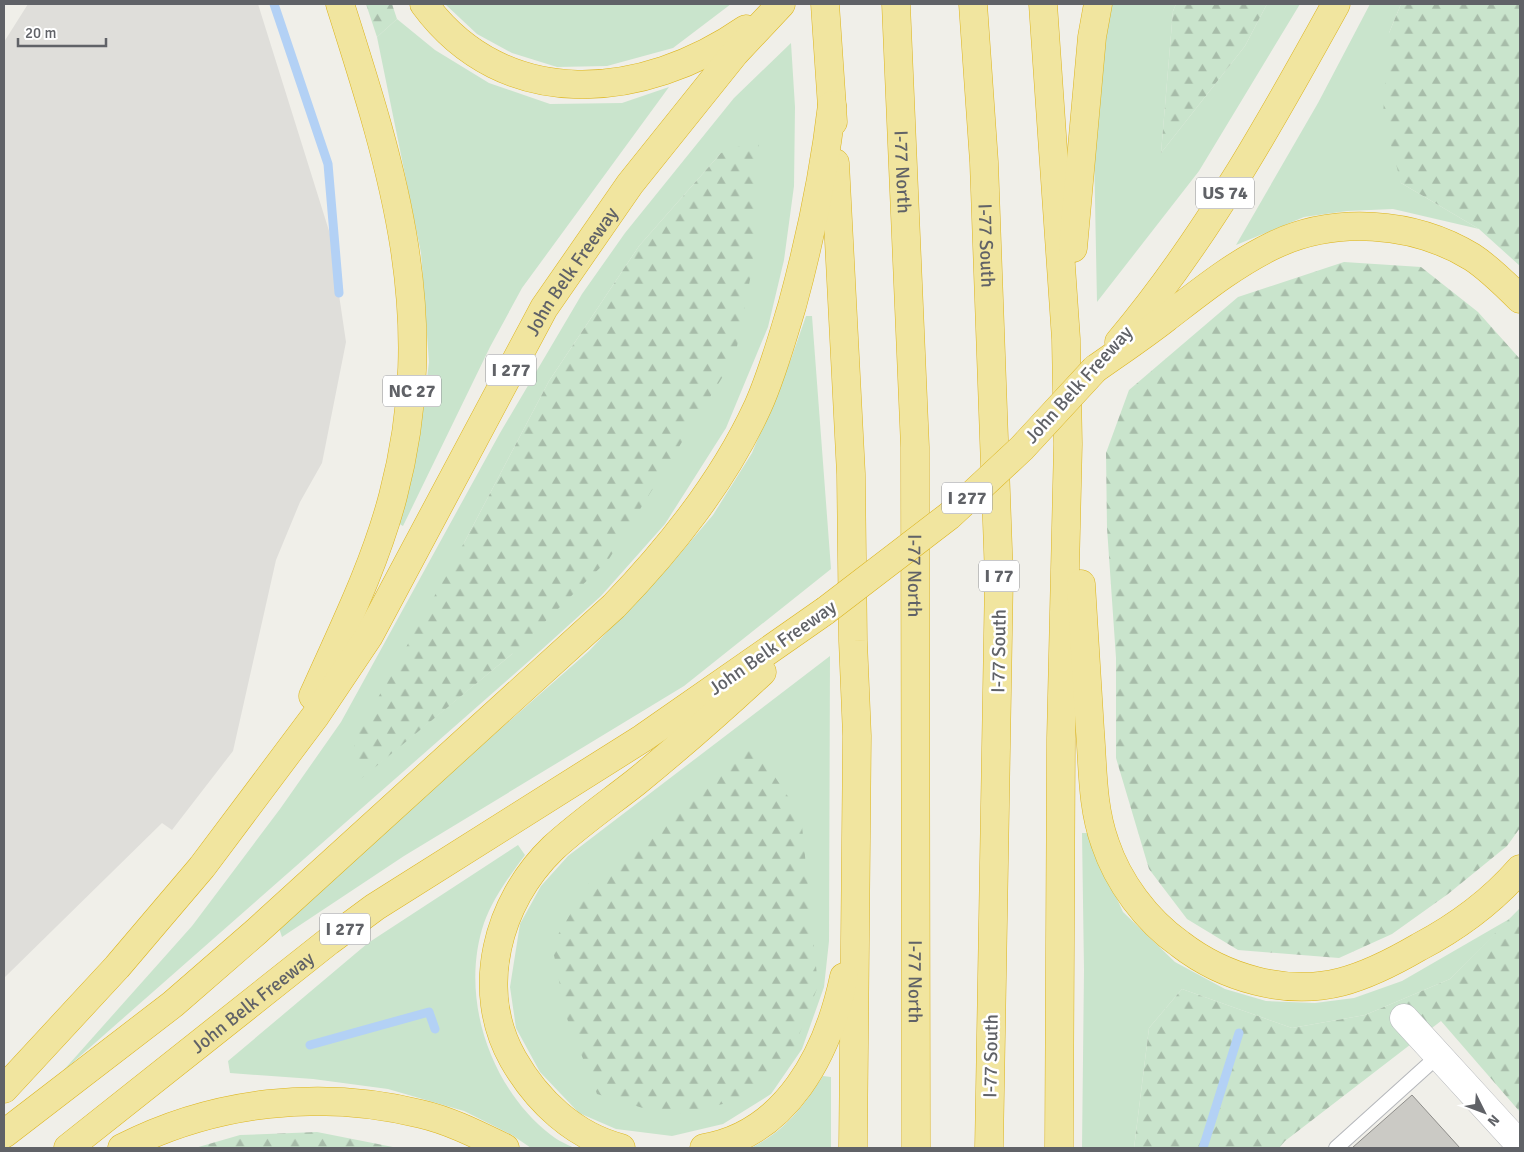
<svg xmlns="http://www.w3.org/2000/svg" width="1524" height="1152" font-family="Signika,sans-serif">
	<defs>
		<pattern id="forest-firs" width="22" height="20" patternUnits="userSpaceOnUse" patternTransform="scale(1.25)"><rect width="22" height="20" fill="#c9e4cc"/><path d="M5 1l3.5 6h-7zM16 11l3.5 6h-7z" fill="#a7bca9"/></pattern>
	</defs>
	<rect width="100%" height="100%" fill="#f0efe9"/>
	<path fill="#dfdeda" d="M 28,4 L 258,4 L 330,234 L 346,342 L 322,463 L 300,502 L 276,560 L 233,751 L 172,830 L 162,823 L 4,978 L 4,42 Z"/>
	<path fill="#c9e4cc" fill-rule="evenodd" d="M 445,4 L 731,4 L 673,48 L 607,66 L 557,67 L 512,53 L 477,34 Z
		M 1112,4 L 1176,4 L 1173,11 L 1161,153 L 1245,46 L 1267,4 L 1300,4 L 1199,171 L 1097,302 L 1094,149 L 1107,21 Z
		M 1370,4 L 1401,4 L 1389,33 L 1401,183 L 1479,229 L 1393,209 L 1347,211 L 1304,217 L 1236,245 L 1318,103 Z
		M 397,19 L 435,50 L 489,83 L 550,104 L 622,103 L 669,87 L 522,288 L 490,347 L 403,526 L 396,522 L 423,411 L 429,362 L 421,253 L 377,37 Z
		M 791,43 L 795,107 L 794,186 L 784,260 L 768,327 L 726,428 L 665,524 L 601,596 L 529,661 L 62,1072 L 192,926 L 280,809 L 341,722 L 500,433 L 582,294 L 625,233 L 734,98 ZM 721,153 L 512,654 L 356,782 L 465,541 L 549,381 L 639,246 Z
		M 806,316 L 812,316 L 831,569 L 684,686 L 404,856 L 282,937 L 278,925 L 589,651 L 667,569 L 713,515 L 752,453 L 791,359 Z
		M 830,656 L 829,941 L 824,987 L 802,1049 L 771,1094 L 723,1124 L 672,1136 L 616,1129 L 579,1113 L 540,1072 L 516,1028 L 510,987 L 520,924 L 541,886 L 568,856 Z
		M 1082,833 L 1087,833 L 1123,912 L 1175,962 L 1225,989 L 1266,1001 L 1315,1003 L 1354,998 L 1402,981 L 1511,918 L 1450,979 L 1365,1015 L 1292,1028 L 1182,989 L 1149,1028 L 1134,1148 L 1082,1148 L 1084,970 Z
		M 518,845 L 525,855 C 509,877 493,898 484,923 C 459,997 490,1088 551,1135 C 558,1141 567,1144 574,1148 L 531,1148 L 512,1135 L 464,1111 L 388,1089 L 313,1079 L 230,1073 L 228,1061 L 368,943 Z
		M 823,1076 L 831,1077 L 831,1148 L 751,1148 C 786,1130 802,1108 823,1076 Z"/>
	<path fill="url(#forest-firs)" d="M 366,4 L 392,4 L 397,19 L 377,37 Z
		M 1176,4 L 1267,4 L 1245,46 L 1161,153 L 1173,11 Z
		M 1401,4 L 1520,4 L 1520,266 L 1479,229 L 1401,183 L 1383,115 L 1389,33 Z
		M 759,139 L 753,264 L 735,357 L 609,559 L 512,654 L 356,783 L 354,741 L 465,541 L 549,381 L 639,246 L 721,153 Z
		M 1344,262 L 1421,267 L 1478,312 L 1520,359 L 1520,828 L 1507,846 L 1448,894 L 1392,934 L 1339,958 L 1238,950 L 1187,919 L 1149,869 L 1116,758 L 1116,658 L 1107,528 L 1106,453 L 1129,390 L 1238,297 Z
		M 751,741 L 801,816 L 818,986 L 794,1048 L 736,1101 L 669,1116 L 597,1094 L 566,1016 L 552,945 L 588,884 Z
		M 1520,908 L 1520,1112 L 1441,1021 L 1285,1141 L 1279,1148 L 1134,1148 L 1149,1028 L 1182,989 L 1292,1028 L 1365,1015 L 1450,979 Z
		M 317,1132 L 398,1148 L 195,1148 L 240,1135 Z"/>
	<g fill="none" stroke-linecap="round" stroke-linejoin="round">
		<path stroke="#b3d1f5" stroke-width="9" d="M 274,4 L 328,164 L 339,293
			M 310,1045 L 429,1012 L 435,1029
			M 1203,1148 L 1239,1033"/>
	</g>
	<path fill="#cbcac5" stroke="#8e8d8a" d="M 1412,1095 L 1460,1148 L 1352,1148 Z"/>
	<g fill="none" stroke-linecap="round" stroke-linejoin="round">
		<g stroke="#b5b7bb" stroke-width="16">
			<path id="lane" d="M 1336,1148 L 1438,1056"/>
		</g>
		<g stroke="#b5b7bb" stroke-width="29">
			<path id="street" d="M 1404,1018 L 1520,1145"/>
		</g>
		<g stroke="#dcb41d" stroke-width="29">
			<g id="highway">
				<path d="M 424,4 C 505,114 644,100 746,29"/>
				<path d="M 825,4 L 833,122"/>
				<path id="s1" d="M 896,4 L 915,447 L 916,1148"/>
				<path id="s2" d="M 973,4 L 984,162 L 999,577 L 989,1148"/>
				<path d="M 1043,4 L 1066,339 L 1068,444 L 1061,738 L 1059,1148"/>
				<path d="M 835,163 L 851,474 L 853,641 L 857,736 L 853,1148"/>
				<path d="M 1073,248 L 1092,37 L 1098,4"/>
				<path d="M 1119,342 C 1205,240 1272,120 1336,4"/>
				<path d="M 1095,369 C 1119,352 1143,336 1166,318 C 1200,292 1233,265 1272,246 C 1334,216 1413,221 1472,257 C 1489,268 1506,285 1520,299"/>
				<path d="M 1081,584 C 1084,633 1087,682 1090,731 C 1093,769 1092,807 1105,843 C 1118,882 1146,920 1180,944 C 1224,978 1286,996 1341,982 C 1368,975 1395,961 1419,947 C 1457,927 1492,901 1520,869"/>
				<path d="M 313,696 C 342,631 375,565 393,496 C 440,318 394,173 340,4"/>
				<path id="s3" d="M 4,1089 L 117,967 L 202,867 L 316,715 L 369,636 L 544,308 L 630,184 L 735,53 L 781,4"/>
				<path d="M 4,1134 L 173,1004 L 257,931 L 614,606 C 671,547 723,482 758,406 C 772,375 782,339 792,306 C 810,240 824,174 832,105"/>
				<path id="s4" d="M 68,1148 L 329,941 L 375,907 L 643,738 L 825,611"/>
				<path d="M 122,1148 C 214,1101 321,1089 421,1114 C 451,1121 478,1135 505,1148"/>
				<path d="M 621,1148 C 574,1136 537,1101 513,1059 C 474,990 497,902 553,848 C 579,824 608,804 636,782 C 679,747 721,710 762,672"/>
				<path d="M 704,1148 C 787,1134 828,1053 844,977"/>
			</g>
		</g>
		<use href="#lane" stroke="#fff" stroke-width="14"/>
		<use href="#street" stroke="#fff" stroke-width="28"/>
		<use href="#highway" stroke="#f1e59f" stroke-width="28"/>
		<g stroke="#dcb41d" stroke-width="29" stroke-linecap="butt">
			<path id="highway-bridge" d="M 825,611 L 949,516 L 1022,448 L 1095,369"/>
		</g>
		<use href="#highway-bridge" stroke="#f1e59f" stroke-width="28"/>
	</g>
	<g text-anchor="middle" stroke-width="5" stroke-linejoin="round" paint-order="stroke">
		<g fill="#fff" stroke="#909195" stroke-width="1">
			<rect x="1196" y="177.5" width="58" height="31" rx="4"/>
			<rect x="486" y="354.5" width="50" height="31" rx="4"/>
			<rect x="383" y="375.5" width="58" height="31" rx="4"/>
			<rect x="942" y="482.5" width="50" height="31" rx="4"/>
			<rect x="979" y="560.5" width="40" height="31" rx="4"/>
			<rect x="320" y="913.5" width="50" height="31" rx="4"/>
		</g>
		<g font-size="18" font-weight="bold" fill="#606267">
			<text x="1225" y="199">US 74</text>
			<text x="511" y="376">I 277</text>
			<text x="412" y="397">NC 27</text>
			<text x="967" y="504">I 277</text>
			<text x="999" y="582">I 77</text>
			<text x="345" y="935">I 277</text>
		</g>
		<g font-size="19" fill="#606267" stroke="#fff">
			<text dy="7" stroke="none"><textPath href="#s1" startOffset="168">I-77 North</textPath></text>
			<text dy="7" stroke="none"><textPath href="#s2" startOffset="242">I-77 South</textPath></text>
			<text dy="7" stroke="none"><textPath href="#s3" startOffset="1000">John Belk Freeway</textPath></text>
			<text transform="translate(1078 384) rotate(-48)" y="7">John Belk Freeway</text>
			<text dy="7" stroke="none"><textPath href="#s1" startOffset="572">I-77 North</textPath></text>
			<text transform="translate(772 647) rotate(-35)" y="7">John Belk Freeway</text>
			<text transform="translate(998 651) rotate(-89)" y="7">I-77 South</text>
			<text dy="7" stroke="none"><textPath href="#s1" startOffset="978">I-77 North</textPath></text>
			<text dy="7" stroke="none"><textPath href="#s4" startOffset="235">John Belk Freeway</textPath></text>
			<text transform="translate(990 1056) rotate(-89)" y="7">I-77 South</text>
		</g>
	</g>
	<rect width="1524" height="1152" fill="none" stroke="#606267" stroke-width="10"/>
	<g transform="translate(1484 1112) rotate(132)" stroke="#ffffff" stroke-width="4" paint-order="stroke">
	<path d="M0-4L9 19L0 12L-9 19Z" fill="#606267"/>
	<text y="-8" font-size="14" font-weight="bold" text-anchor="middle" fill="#606267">N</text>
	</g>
	<path d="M18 38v8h88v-8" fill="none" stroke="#606267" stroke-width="2.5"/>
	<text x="25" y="38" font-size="15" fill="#606267" stroke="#ffffff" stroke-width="4" paint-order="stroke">20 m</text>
</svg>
